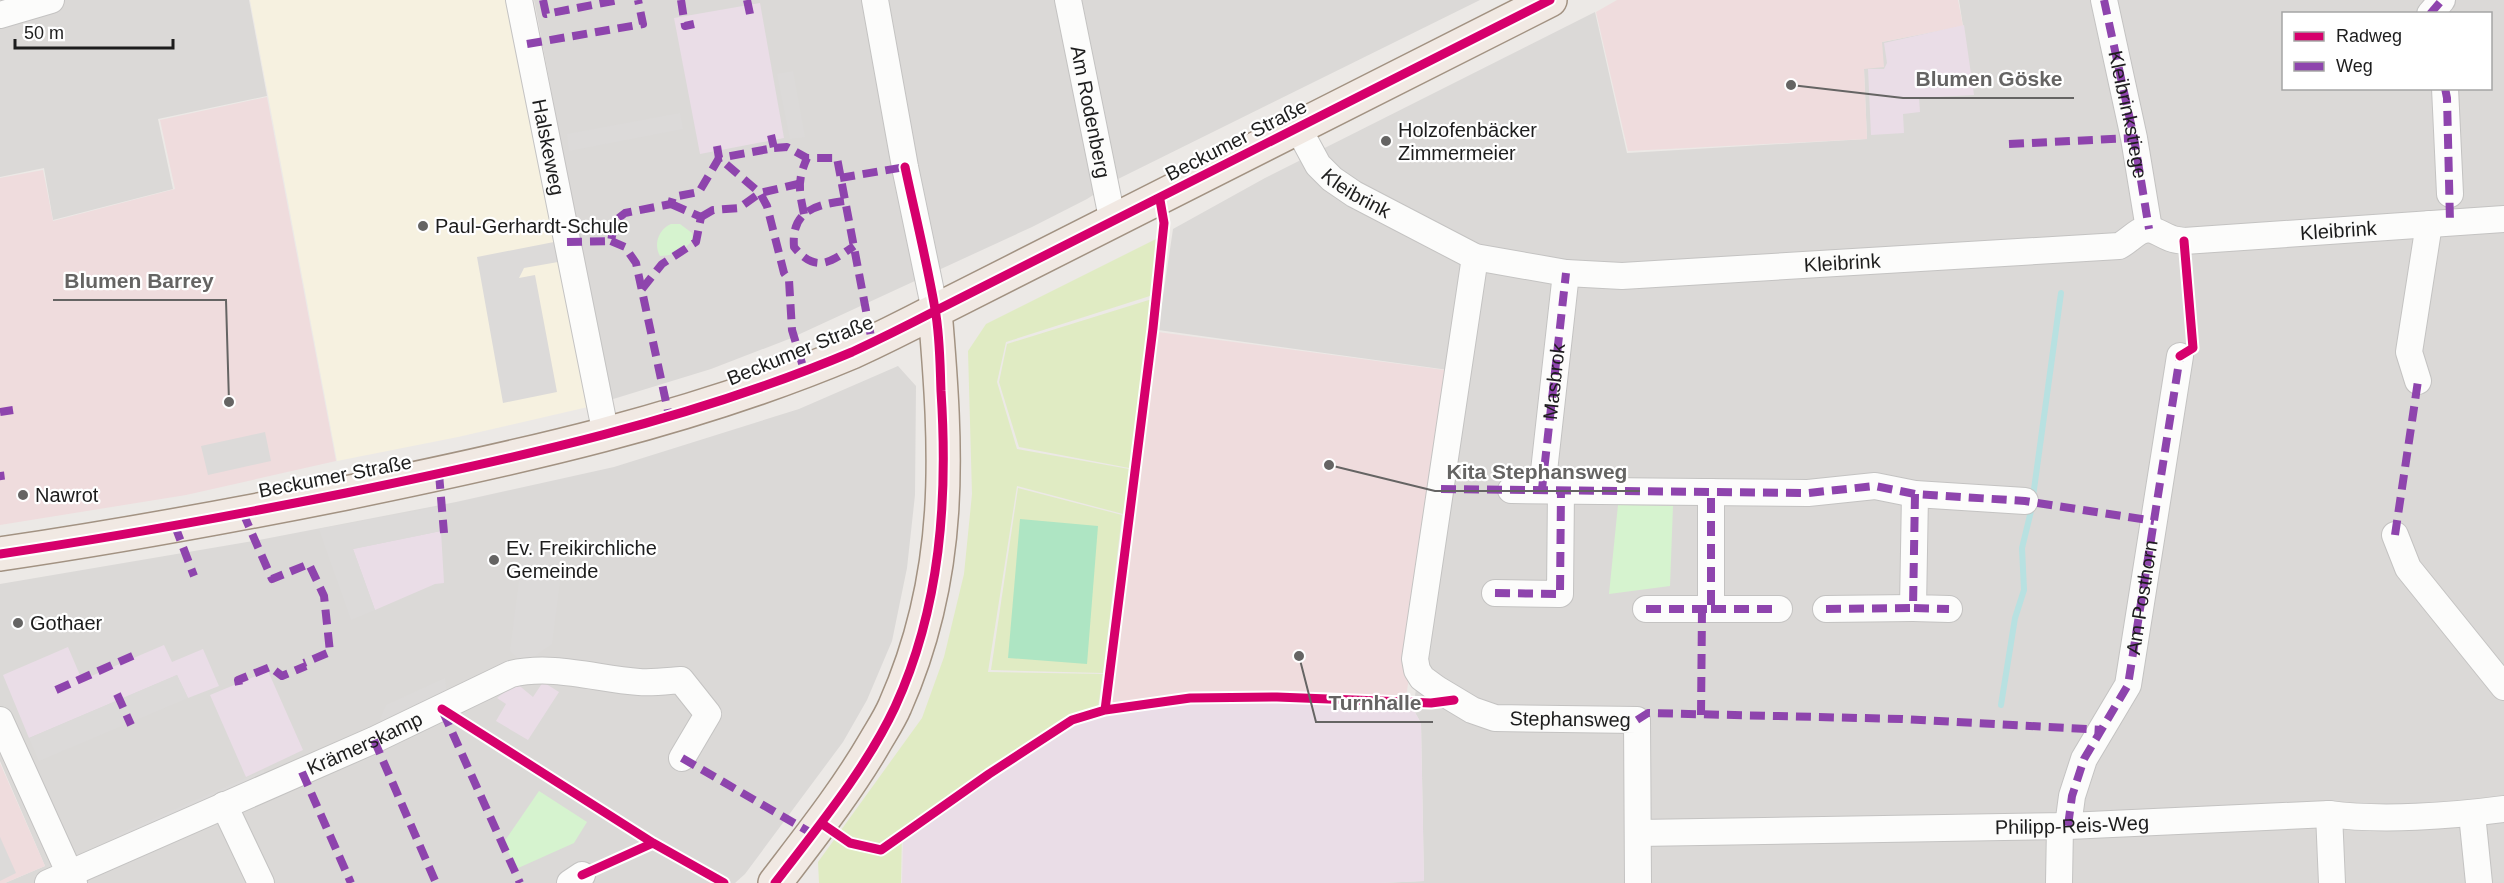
<svg xmlns="http://www.w3.org/2000/svg" width="2504" height="883" font-family="Arial,sans-serif">
	<rect width="100%" height="100%" fill="#ece9e6"/>
	<path fill="#dbd9d7" fill-rule="evenodd" d="M 0,0 L 249,0 L 267,96 L 158,119 L 173,189 L 53,220 L 44,168 L 0,177 Z
		M 534,0 L 1480,0 L 1118,179 L 1087,199 L 1032,227 L 789,339 L 711,369 L 610,400 Z
		M 1959,0 L 2504,0 L 2504,883 L 1381,883 L 1424,881 L 1421,723 L 1413,709 L 1463,372 L 1158,330 L 1173,229 L 1265,178 L 1595,12 L 1627,153 L 1867,139 L 1864,69 L 1882,42 L 1963,26 ZM 2284,14 L 2490,14 L 2490,88 L 2284,88 Z
		M 898,366 L 916,386 L 915,495 L 907,568 L 892,641 L 867,700 L 843,742 L 745,874 L 735,883 L 5,883 L 45,866 L 0,761 L 0,584 L 259,540 L 456,502 L 614,467 L 799,409 Z"/>
	<path fill="#efdcdd" d="M 1617,0 L 1958,0 L 1963,26 L 1882,42 L 1884,67 L 1864,69 L 1867,139 L 1628,151 L 1596,12 Z
		M 267,97 L 336,461 L 186,495 L 0,525 L 0,178 L 43,170 L 53,221 L 175,189 L 160,120 Z
		M 1158,332 L 1452,371 L 1406,698 L 1276,691 L 1188,693 L 1111,703 Z
		M 0,763 L 45,866 L 5,883 L 0,883 Z"/>
	<path fill="#eadde7" d="M 760,3 L 784,138 L 700,154 L 674,18 Z
		M 1964,25 L 1974,95 L 1919,98 L 1920,112 L 1903,114 L 1904,133 L 1871,135 L 1868,69 L 1884,69 L 1887,63 L 1884,43 Z
		M 441,531 L 444,583 L 435,584 L 375,610 L 353,549 Z
		M 164,645 L 172,662 L 203,649 L 219,686 L 188,698 L 177,675 L 29,738 L 3,675 L 68,647 L 82,680 Z
		M 268,671 L 303,750 L 246,777 L 210,695 Z
		M 543,682 L 559,692 L 528,740 L 496,721 L 506,704 L 497,698 L 516,683 L 533,697 Z
		M 1277,702 L 1413,709 L 1421,723 L 1424,881 L 1381,883 L 902,883 L 903,841 L 1072,725 L 1112,713 L 1190,703 Z"/>
	<path fill="#f6f1e0" d="M 250,0 L 507,0 L 588,407 L 458,437 L 337,461 Z"/>
	<path fill="#e0ebc3" d="M 1160,237 L 1153,295 L 1006,342 L 997,382 L 1017,449 L 1129,469 L 1123,514 L 1017,486 L 988,672 L 1103,674 L 1098,707 L 1071,715 L 902,828 L 901,883 L 819,883 L 818,862 L 922,718 L 944,657 L 964,574 L 972,494 L 968,351 L 986,324 Z
		M 1152,299 L 1129,468 L 1019,447 L 999,382 L 1007,344 Z
		M 1018,488 L 1122,515 L 1103,673 L 991,670 Z"/>
	<path fill="#d6f3cf" d="M 671,224 L 680,224 L 692,233 L 693,239 C 686,250 673,256 660,256 C 653,244 659,229 671,224 Z
		M 1618,505 L 1673,506 L 1670,586 L 1609,594 Z
		M 539,791 L 587,822 L 574,843 L 516,869 L 504,842 Z"/>
	<path fill="#aee5c3" d="M 1020,519 L 1098,526 L 1087,664 L 1008,658 Z"/>
	<path fill="#dcdad9" d="M 793,71 L 805,137 L 790,139 L 777,74 Z
		M 680,113 L 683,129 L 569,151 L 567,134 Z
		M 554,242 L 558,262 L 524,268 L 519,278 L 535,275 L 557,392 L 503,403 L 477,257 Z
		M 265,432 L 271,461 L 208,475 L 201,446 Z
		M 437,507 L 441,531 L 353,549 L 375,610 L 351,620 L 319,529 Z
		M 531,544 L 564,550 L 552,644 L 535,656 L 521,661 L 510,651 L 523,550 Z
		M 177,675 L 188,698 L 39,761 L 29,738 Z
		M 445,678 L 447,696 L 377,727 L 386,705 Z
		M 264,770 L 267,777 L 108,846 L 114,836 Z
		M 0,837 L 16,873 L 0,881 Z"/>
	<g fill="none" stroke-linecap="round" stroke-linejoin="round">
		<path stroke="#b8e1e1" stroke-width="6" d="M 2001,705 L 2015,618 L 2024,590 L 2022,548 L 2031,511 L 2061,293"/>
		<g stroke="#c4c3c2" stroke-width="28">
			<g id="minor">
				<path id="s1" d="M 519,0 L 606,435"/>
				<path d="M 875,0 L 905,167 L 935,311"/>
				<path id="s2" d="M 1068,0 L 1113,223"/>
				<path d="M 2104,0 L 2134,138 L 2149,229"/>
				<path d="M 2430,14 L 2442,0"/>
				<path d="M 0,15 L 51,0"/>
				<path d="M 2445,88 L 2450,194"/>
				<path id="s3" d="M 1298,128 L 1318,165 L 1332,179 L 1354,194 L 1475,257 L 1566,273 L 1622,276 L 2119,246 C 2127,242 2131,237 2139,232 C 2151,225 2159,234 2170,238 C 2174,240 2179,240 2184,241 L 2504,219"/>
				<path id="s4" d="M 1475,257 L 1415,659 L 1417,670 L 1422,678 L 1437,689 L 1472,710 L 1495,718 L 1637,720 L 1638,883"/>
				<path d="M 2418,381 L 2409,352 L 2429,224"/>
				<path id="s5" d="M 1542,489 L 1566,273"/>
				<path d="M 1511,490 L 1808,493 L 1875,486 L 1915,494 L 2025,501"/>
				<path d="M 1915,494 L 1913,608 L 1949,609"/>
				<path d="M 2395,535 L 2408,568 L 2504,687"/>
				<path d="M 1495,593 L 1560,594 L 1561,490"/>
				<path d="M 1646,609 L 1711,609 L 1711,492"/>
				<path d="M 1711,609 L 1779,609"/>
				<path d="M 1826,609 L 1913,608"/>
				<path d="M 0,720 L 74,883"/>
				<path d="M 224,805 L 261,883"/>
				<path d="M 2329,814 L 2332,883"/>
				<path d="M 2472,814 L 2479,883"/>
				<path d="M 2068,826 L 2072,796 L 2084,759 L 2128,685 L 2180,356"/>
				<path id="s6" d="M 1638,833 L 2068,826 L 2329,814 C 2380,821 2452,816 2504,809"/>
				<path id="s7" d="M 48,883 L 374,740 L 511,674 C 553,664 597,679 639,682 C 653,683 668,681 681,680 L 708,714 L 682,758"/>
				<path d="M 570,883 L 582,875"/>
				<path d="M 2059,883 L 2060,826"/>
			</g>
		</g>
		<g stroke="#a29282" stroke-width="36">
			<path id="major" d="M 0,554 C 116,537 231,516 346,493 C 517,458 691,420 852,352 C 880,339 908,325 935,311 L 1550,0
				M 775,883 C 810,837 846,792 875,742 C 882,730 890,718 895,706 C 954,573 947,452 935,311"/>
		</g>
		<use href="#minor" stroke="#fcfcfb" stroke-width="26"/>
		<use href="#major" stroke="#f1e9e3" stroke-width="33"/>
		<g stroke="#8e44ad" stroke-width="8" stroke-dasharray="15 8" stroke-linecap="butt">
			<path d="M 543,0 L 546,14 L 618,0"/>
			<path d="M 681,0 L 685,26 L 694,24"/>
			<path d="M 747,0 L 750,14"/>
			<path id="s8" d="M 2104,0 L 2134,138 L 2149,229"/>
			<path d="M 2430,14 L 2442,0"/>
			<path d="M 527,44 L 643,24 L 638,0"/>
			<path d="M 2445,88 L 2447,98 L 2450,222"/>
			<path d="M 2009,144 L 2134,138"/>
			<path d="M 717,146 L 719,158 L 774,148 L 771,135"/>
			<path d="M 774,148 L 787,147 L 807,158 L 837,158 L 872,342"/>
			<path d="M 840,178 L 905,167"/>
			<path d="M 844,201 C 815,205 791,211 794,247 C 816,274 831,262 854,246"/>
			<path d="M 804,214 C 799,190 797,181 807,158"/>
			<path d="M 701,217 L 713,210 L 739,208 L 760,193 L 798,184"/>
			<path d="M 611,241 L 625,247 L 636,263 L 669,416"/>
			<path d="M 567,242 L 611,241 L 615,221 L 625,213 L 671,204 L 673,197 L 699,192 L 719,158 L 760,193 L 767,206 L 784,273 L 789,280 L 792,330 L 804,370"/>
			<path d="M 642,289 L 662,264 L 696,242 L 701,217 L 671,204"/>
			<path d="M 0,412 L 13,410"/>
			<path d="M 0,472 L 1,480"/>
			<path d="M 439,474 L 444,533"/>
			<path d="M 1441,489 L 1808,493 L 1875,486 L 1915,494 L 2025,501 L 2154,521"/>
			<path d="M 1542,489 L 1566,273"/>
			<path d="M 1915,494 L 1913,608 L 1949,609"/>
			<path d="M 243,513 L 272,579 L 309,564 L 324,596 L 330,652 L 304,663"/>
			<path d="M 175,526 L 194,576"/>
			<path d="M 2395,535 L 2418,381"/>
			<path d="M 1495,593 L 1560,594 L 1561,490"/>
			<path d="M 1646,609 L 1711,609 L 1711,492"/>
			<path d="M 1711,609 L 1779,609"/>
			<path d="M 1826,609 L 1913,608"/>
			<path d="M 239,685 L 238,680 L 270,667 L 282,676 L 306,666"/>
			<path d="M 56,690 L 139,653"/>
			<path d="M 117,694 L 131,725"/>
			<path d="M 443,712 L 520,883"/>
			<path d="M 1701,715 L 1702,609"/>
			<path d="M 1637,720 L 1648,713 L 1902,719 L 2103,730"/>
			<path d="M 374,740 L 436,883"/>
			<path d="M 682,758 L 813,834"/>
			<path d="M 302,772 L 351,883"/>
			<path id="s9" d="M 2068,826 L 2072,796 L 2084,759 L 2128,685 L 2180,356 L 2182,354"/>
		</g>
		<g stroke="#fff" stroke-width="13">
			<path id="cycleway" d="M 2180,356 L 2193,348 L 2184,241
				M 0,554 C 116,537 231,516 346,493 C 517,458 691,420 852,352 C 880,339 908,325 935,311 L 1550,0
				M 442,709 L 653,843 L 724,883
				M 1105,710 L 1153,328 L 1164,223 L 1160,200
				M 821,823 L 850,843 L 881,850 L 989,774 L 1072,720 L 1105,710 L 1190,698 L 1277,697 L 1431,703 L 1454,700
				M 582,875 L 653,843
				M 775,883 C 817,828 866,769 895,707 C 941,607 948,498 941,391 C 940,364 940,336 935,309 C 927,262 915,214 905,167"/>
		</g>
		<use href="#cycleway" stroke="#d6006c" stroke-width="9"/>
	</g>
	<g fill="#656463" stroke="#fff" stroke-width="2">
		<circle cx="1386" cy="141" r="6"/>
		<circle cx="423" cy="226" r="6"/>
		<circle cx="23" cy="495" r="6"/>
		<circle cx="494" cy="560" r="6"/>
		<circle cx="18" cy="623" r="6"/>
	</g>
	<g text-anchor="middle" stroke-width="4.5" stroke-linejoin="round" paint-order="stroke">
		<g font-size="20" fill="#1d1d1d" stroke="#fff">
			<text dy="7" stroke="none"><textPath href="#s2" startOffset="114">Am Rodenberg</textPath></text>
			<text dy="7" stroke="none"><textPath href="#s8" startOffset="117">Kleibrinkstiege</textPath></text>
			<text transform="translate(1236 140) rotate(-27)" y="7">Beckumer Straße</text>
			<text dy="7" stroke="none"><textPath href="#s1" startOffset="150">Halskeweg</textPath></text>
			<text dy="7" stroke="none"><textPath href="#s3" startOffset="90">Kleibrink</textPath></text>
			<text dy="7" stroke="none"><textPath href="#s3" startOffset="1098">Kleibrink</textPath></text>
			<text dy="7" stroke="none"><textPath href="#s3" startOffset="594">Kleibrink</textPath></text>
			<text transform="translate(800 350) rotate(-22)" y="7">Beckumer Straße</text>
			<text dy="7" stroke="none"><textPath href="#s5" startOffset="108">Masbrok</textPath></text>
			<text transform="translate(335 476) rotate(-11)" y="7">Beckumer Straße</text>
			<text dy="7" stroke="none"><textPath href="#s9" startOffset="244">Am Posthorn</textPath></text>
			<text dy="7" stroke="none"><textPath href="#s4" startOffset="586">Stephansweg</textPath></text>
			<text dy="7" stroke="none"><textPath href="#s7" startOffset="346">Krämerskamp</textPath></text>
			<text dy="7" stroke="none"><textPath href="#s6" startOffset="434">Philipp-Reis-Weg</textPath></text>
		</g>
		<g font-size="20" fill="#1d1d1d" stroke="#fff" text-anchor="start">
			<text x="1398" y="137">Holzofenbäcker<tspan x="1398" dy="23">Zimmermeier</tspan></text>
			<text x="435" y="233">Paul-Gerhardt-Schule</text>
			<text x="35" y="502">Nawrot</text>
			<text x="506" y="555">Ev. Freikirchliche<tspan x="506" dy="23">Gemeinde</tspan></text>
			<text x="30" y="630">Gothaer</text>
		</g>
	</g>
	<path fill="none" stroke="#656463" stroke-width="2" d="M1791 85L1903 98H2074M229 402L226 300H53M1329 465L1435 491H1640M1299 656L1316 722H1433"/>
	<g fill="#656463" stroke="#fff" stroke-width="2">
		<circle cx="1791" cy="85" r="6"/>
		<circle cx="229" cy="402" r="6"/>
		<circle cx="1329" cy="465" r="6"/>
		<circle cx="1299" cy="656" r="6"/>
	</g>
	<g font-size="21" text-anchor="middle" font-weight="bold" fill="#656463" stroke="#fff" stroke-width="4.5" stroke-linejoin="round" paint-order="stroke">
		<text x="1989" y="86">Blumen Göske</text>
		<text x="139" y="288">Blumen Barrey</text>
		<text x="1537" y="479">Kita Stephansweg</text>
		<text x="1375" y="710">Turnhalle</text>
	</g>
	<rect x="2282" y="12" width="210" height="78" fill="#ffffff" stroke="#a5a5a5" stroke-width="1.5"/>
	<rect x="2294" y="32" width="30" height="9" fill="#d6006c" stroke="#a5a5a5" stroke-width="1.5"/>
	<text x="2336" y="42" font-size="18" fill="#1d1d1d">Radweg</text>
	<rect x="2294" y="62" width="30" height="9" fill="#8e44ad" stroke="#a5a5a5" stroke-width="1.5"/>
	<text x="2336" y="72" font-size="18" fill="#1d1d1d">Weg</text>
	<path d="M15 39v9h158v-9" fill="none" stroke="#1d1d1d" stroke-width="3"/>
	<text x="24" y="39" font-size="18" fill="#1d1d1d" stroke="#ffffff" stroke-width="4.5" paint-order="stroke">50 m</text>
</svg>
